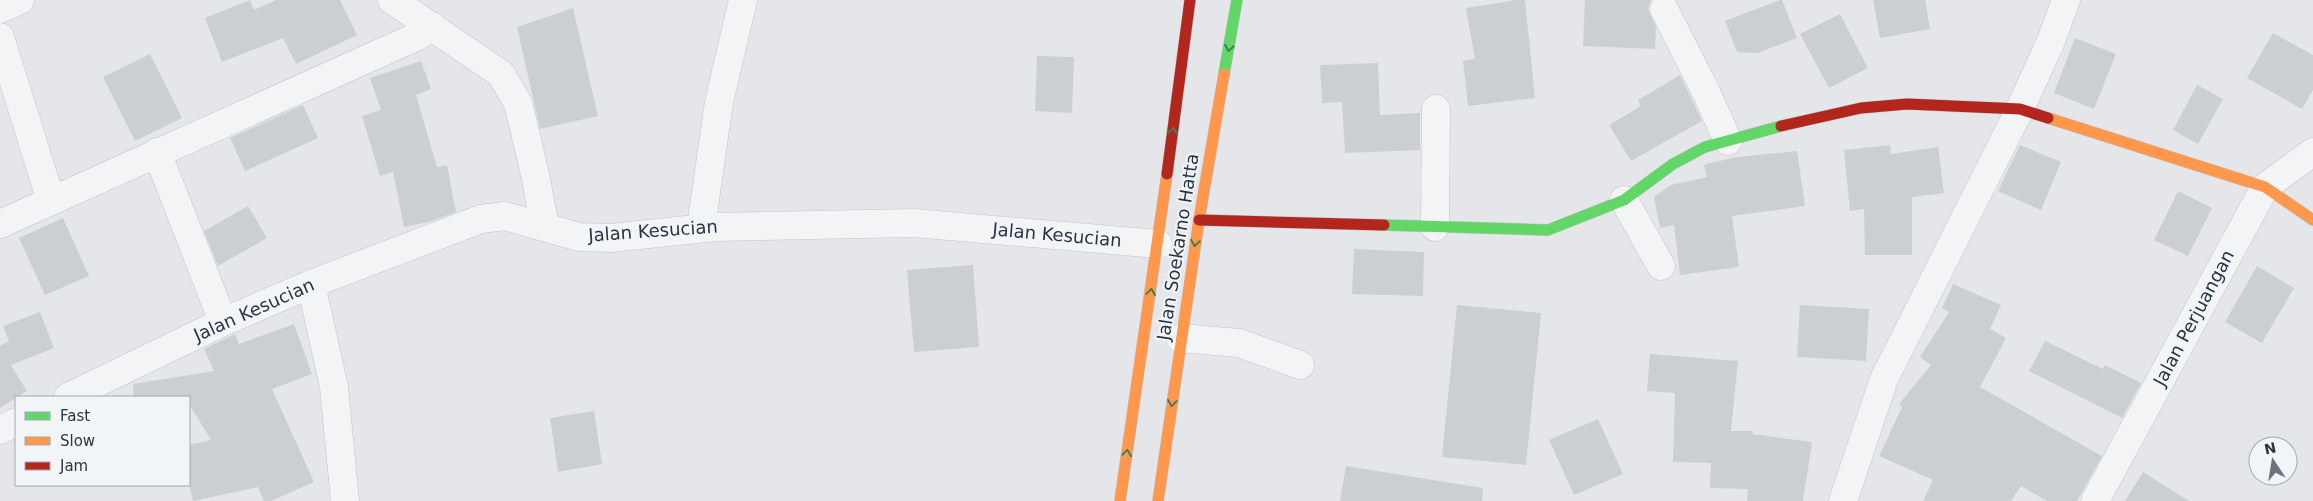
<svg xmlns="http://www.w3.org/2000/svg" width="2313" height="501" font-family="'DejaVu Sans',sans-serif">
	<rect width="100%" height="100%" fill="#e4e6e9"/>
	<path fill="#cccfd2" d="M 250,0 L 254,10 L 276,0 L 340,0 L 357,35 L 296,64 L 283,38 L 222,62 L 205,18 Z
		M 1516,0 L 1525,0 L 1535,98 L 1468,106 L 1463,61 L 1475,59 L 1466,8 Z
		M 1585,0 L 1651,0 L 1648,9 L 1656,27 L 1655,49 L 1583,46 Z
		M 1780,0 L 1782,0 L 1797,38 L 1757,53 L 1737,52 L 1725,21 Z
		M 1873,0 L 1925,0 L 1930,29 L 1880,38 Z
		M 573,8 L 598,116 L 540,129 L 517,27 Z
		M 1840,14 L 1868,68 L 1829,88 L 1800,34 Z
		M 2273,33 L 2313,55 L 2313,90 L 2302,109 L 2247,78 Z
		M 2075,38 L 2116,54 L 2094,109 L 2054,93 Z
		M 150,54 L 182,118 L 135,141 L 103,77 Z
		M 1037,56 L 1074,57 L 1072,113 L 1035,111 Z
		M 421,61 L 431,89 L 416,95 L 437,167 L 447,165 L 456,212 L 428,222 L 404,227 L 393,172 L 380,176 L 362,116 L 381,110 L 370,78 Z
		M 1378,63 L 1380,115 L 1420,113 L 1420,150 L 1345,153 L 1342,102 L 1322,103 L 1320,65 Z
		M 1680,75 L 1702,121 L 1631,161 L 1609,125 L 1641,106 L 1638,100 Z
		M 2197,85 L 2223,99 L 2198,144 L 2173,130 Z
		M 303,105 L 318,138 L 245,171 L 230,138 Z
		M 1890,145 L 1891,154 L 1938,147 L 1944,193 L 1912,197 L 1912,255 L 1865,255 L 1864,209 L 1850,211 L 1844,150 Z
		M 2020,145 L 2061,162 L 2041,210 L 1998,191 Z
		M 1797,151 L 1805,206 L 1732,216 L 1739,267 L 1680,275 L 1674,225 L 1660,228 L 1654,197 L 1671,185 L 1707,177 L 1704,165 L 1706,164 L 1737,157 Z
		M 2178,191 L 2212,208 L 2188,256 L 2154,240 Z
		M 248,206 L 267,238 L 218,266 L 204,231 Z
		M 63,218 L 89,276 L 45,295 L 19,238 Z
		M 1354,249 L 1424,252 L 1423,296 L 1352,294 Z
		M 973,265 L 979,347 L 914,352 L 907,270 Z
		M 2257,266 L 2294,288 L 2262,343 L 2225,322 Z
		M 1953,284 L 2001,305 L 1990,329 L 2006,338 L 1980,387 L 2102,456 L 2077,501 L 2047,501 L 2021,486 L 2011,501 L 1923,501 L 1933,480 L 1879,456 L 1902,407 L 1899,404 L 1931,365 L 1920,357 L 1949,312 L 1942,308 Z
		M 1457,305 L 1541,313 L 1526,465 L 1442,457 Z
		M 1800,305 L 1869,309 L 1866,361 L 1797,357 Z
		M 40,312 L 54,348 L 11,365 L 27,391 L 0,408 L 0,346 L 9,341 L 3,326 Z
		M 294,324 L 312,374 L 272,389 L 314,482 L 271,501 L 264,501 L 258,487 L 193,501 L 189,484 L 189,445 L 211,440 L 189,404 L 189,397 L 134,397 L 133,384 L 214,371 L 204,349 L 235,334 L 239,344 Z
		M 2045,341 L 2103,369 L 2105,365 L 2141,383 L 2122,418 L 2029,371 Z
		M 1650,354 L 1738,361 L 1731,431 L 1753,431 L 1753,434 L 1812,442 L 1803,501 L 1747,501 L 1748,489 L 1710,488 L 1711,463 L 1673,462 L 1675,393 L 1647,391 Z
		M 594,411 L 602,464 L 558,472 L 550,418 Z
		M 1598,419 L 1623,474 L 1574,495 L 1549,440 Z
		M 1346,466 L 1483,488 L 1482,501 L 1340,501 Z
		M 2143,472 L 2189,501 L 2125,501 Z"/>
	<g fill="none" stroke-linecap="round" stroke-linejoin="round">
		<g stroke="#c2c4c7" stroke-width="29">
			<path id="street" d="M 392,0 L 501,74 L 518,103 L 535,174 L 545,227
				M 0,9 L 20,0
				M 1664,9 L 1707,94 L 1728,141
				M 0,37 L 51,201
				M 157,152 L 223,322
				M 1624,200 L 1661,266
				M 0,224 L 418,36 L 432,26
				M 701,227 L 719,102 L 743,0
				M 1435,227 L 1436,109
				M 311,284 L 334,387 L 345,501
				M 1180,338 L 1239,343 L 1300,365
				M 68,397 L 223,322 L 311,284 L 481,219 L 505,216 L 579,237 L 611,238 L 715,227 L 914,223 L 1158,244
				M 0,430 L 16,422
				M 1843,501 L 1884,379 L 2020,109 L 2051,41 L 2066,0
				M 2095,501 L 2265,187 L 2313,152"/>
		</g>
		<g stroke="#c2c4c7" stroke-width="12">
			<path id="fast" d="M 1224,74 L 1237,0
				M 1384,225 L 1548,230 L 1624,200 L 1673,164 L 1705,147 L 1781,126"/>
		</g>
		<g stroke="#c2c4c7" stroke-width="12">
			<path id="slow" d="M 2048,118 L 2265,187 L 2313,220
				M 1120,501 L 1167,174
				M 1158,501 L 1199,220 L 1224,74"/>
		</g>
		<g stroke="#c2c4c7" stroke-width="12">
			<path id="jam" d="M 1781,126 L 1861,108 L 1907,104 L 2020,109 L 2048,118
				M 1167,174 L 1190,0
				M 1199,220 L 1384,225"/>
		</g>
		<use href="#street" stroke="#f3f4f6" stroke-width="28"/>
		<use href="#fast" stroke="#63d668" stroke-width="11"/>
		<use href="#slow" stroke="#ff974d" stroke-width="11"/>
		<use href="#jam" stroke="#b3261e" stroke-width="11"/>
	</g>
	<defs><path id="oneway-chevron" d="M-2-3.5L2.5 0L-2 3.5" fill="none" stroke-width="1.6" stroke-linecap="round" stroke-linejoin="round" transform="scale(1.25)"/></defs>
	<g stroke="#447d54">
		<use href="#oneway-chevron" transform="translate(1229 48) rotate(100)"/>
		<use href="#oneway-chevron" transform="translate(1173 131) rotate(-82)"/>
		<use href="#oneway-chevron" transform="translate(1195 243) rotate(99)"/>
		<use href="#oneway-chevron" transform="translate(1151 292) rotate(-82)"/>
		<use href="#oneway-chevron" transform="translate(1172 403) rotate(98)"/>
		<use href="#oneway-chevron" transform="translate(1127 453) rotate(-82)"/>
	</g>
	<g text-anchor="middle" stroke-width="4" stroke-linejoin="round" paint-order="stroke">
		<g font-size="18" fill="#2a3544" stroke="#f2f5f8">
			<text transform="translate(653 231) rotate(-4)" y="6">Jalan Kesucian</text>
			<text transform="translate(1057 235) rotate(5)" y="6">Jalan Kesucian</text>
			<text transform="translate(1178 247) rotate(-81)" y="6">Jalan Soekarno Hatta</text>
			<text transform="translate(254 310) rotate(-24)" y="6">Jalan Kesucian</text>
			<text transform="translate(2194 318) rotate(-62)" y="6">Jalan Perjuangan</text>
		</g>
	</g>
	<rect x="15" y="396" width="175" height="90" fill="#f2f5f8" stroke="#a2a8b0"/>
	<rect x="25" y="412" width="25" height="8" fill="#63d668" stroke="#a2a8b0"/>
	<text x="60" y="421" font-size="15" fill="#2a3544">Fast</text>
	<rect x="25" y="437" width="25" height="8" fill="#ff974d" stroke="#a2a8b0"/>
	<text x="60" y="446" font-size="15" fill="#2a3544">Slow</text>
	<rect x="25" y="462" width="25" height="8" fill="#b3261e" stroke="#a2a8b0"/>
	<text x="60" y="471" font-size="15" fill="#2a3544">Jam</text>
	<g transform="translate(2273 461) rotate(348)"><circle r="24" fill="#f2f5f8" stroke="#a2a8b0"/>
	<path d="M0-4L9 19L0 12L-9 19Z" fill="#6b737e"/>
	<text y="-8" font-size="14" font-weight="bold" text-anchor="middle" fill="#2a3544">N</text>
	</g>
</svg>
